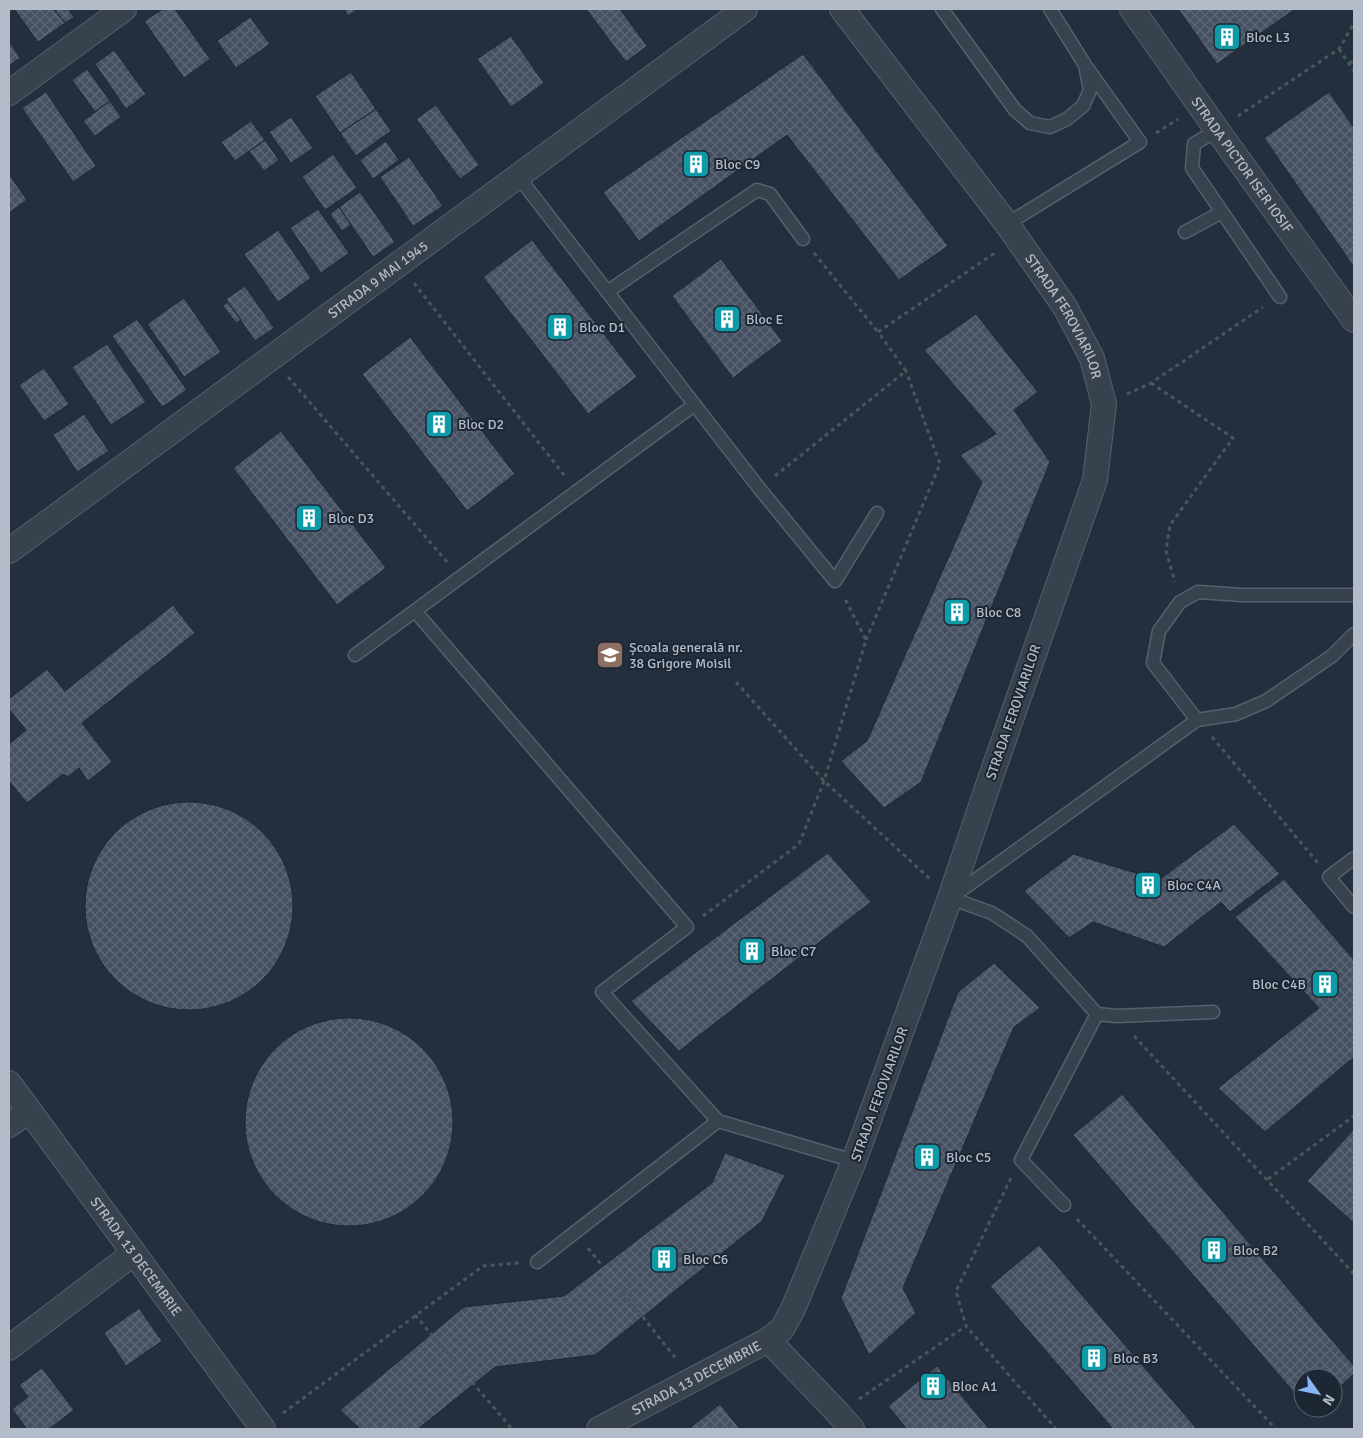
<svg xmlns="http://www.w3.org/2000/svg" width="1363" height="1438" font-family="Signika,sans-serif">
	<defs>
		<pattern id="building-cross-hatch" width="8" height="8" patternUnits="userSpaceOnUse" patternTransform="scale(1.25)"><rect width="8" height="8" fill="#455162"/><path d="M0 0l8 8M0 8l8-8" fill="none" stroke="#5d6877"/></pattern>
	</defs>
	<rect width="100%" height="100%" fill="#242f3e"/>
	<path fill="url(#building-cross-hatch)" stroke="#1f2835" d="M 14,9 L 54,9 L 65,23 L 38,42 Z
		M 54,9 L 68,9 L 74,17 L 65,23 Z
		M 163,9 L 175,9 L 210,59 L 184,78 L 144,21 Z
		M 344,9 L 358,9 L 348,16 Z
		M 586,9 L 620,9 L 647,46 L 626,62 Z
		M 1178,9 L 1295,9 L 1217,64 Z
		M 250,17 L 270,44 L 236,68 L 217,41 Z
		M 511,36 L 544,83 L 511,107 L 477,59 Z
		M 9,41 L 20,58 L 9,66 Z
		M 114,50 L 146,94 L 126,109 L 95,64 Z
		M 803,54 L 948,246 L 899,280 L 787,135 L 639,241 L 603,192 Z
		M 87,69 L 110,101 L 95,112 L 72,80 Z
		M 351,72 L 376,109 L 340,133 L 315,96 Z
		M 46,92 L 96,166 L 73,182 L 22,108 Z
		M 1329,92 L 1354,128 L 1354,267 L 1264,138 Z
		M 110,101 L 121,117 L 95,136 L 83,121 Z
		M 436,105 L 479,165 L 460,179 L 416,119 Z
		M 376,109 L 391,131 L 356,156 L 340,133 Z
		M 291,117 L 313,148 L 291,163 L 269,132 Z
		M 251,121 L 265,140 L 235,161 L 221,142 Z
		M 265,140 L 279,160 L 264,171 L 249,151 Z
		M 386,141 L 399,160 L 373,179 L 360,160 Z
		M 333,154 L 357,188 L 325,210 L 302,177 Z
		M 409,157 L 443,206 L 413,226 L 380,177 Z
		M 9,174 L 27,200 L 9,213 Z
		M 360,192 L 395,242 L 373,257 L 339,207 Z
		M 339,207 L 351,225 L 342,231 L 330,214 Z
		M 318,209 L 349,253 L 321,273 L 290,228 Z
		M 278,230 L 311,278 L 278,302 L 244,254 Z
		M 532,240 L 637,377 L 588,414 L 483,277 Z
		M 721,259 L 782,341 L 733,378 L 672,296 Z
		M 245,286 L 274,328 L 255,341 L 226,299 Z
		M 184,298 L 221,352 L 184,377 L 147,324 Z
		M 228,302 L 241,320 L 236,323 L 223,306 Z
		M 976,314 L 1038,392 L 1014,410 L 1050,462 L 921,782 L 884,808 L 841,761 L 867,741 L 982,482 L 960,455 L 996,434 L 924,350 Z
		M 137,319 L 187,390 L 162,407 L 112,336 Z
		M 410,337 L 515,474 L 467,511 L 362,374 Z
		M 107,344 L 146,402 L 111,425 L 72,367 Z
		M 44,368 L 69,404 L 44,421 L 19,385 Z
		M 84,414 L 109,451 L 77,472 L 53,435 Z
		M 281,431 L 386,568 L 337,605 L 233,468 Z
		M 173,605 L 195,633 L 82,723 L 112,762 L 88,781 L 79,768 L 68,777 L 63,774 L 27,803 L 9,781 L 9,744 L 26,730 L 9,709 L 9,699 L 47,669 L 65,691 Z
		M85 906a104 104 0 1 1 208 0a104 104 0 1 1-208 0Z
		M 1234,824 L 1280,874 L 1230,912 L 1221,902 L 1164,947 L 1093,922 L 1069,938 L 1024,891 L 1073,854 L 1159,880 Z
		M 828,853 L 871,902 L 679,1051 L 631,1001 Z
		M 1284,879 L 1354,960 L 1354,1057 L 1265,1132 L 1218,1088 L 1319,1008 L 1235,917 Z
		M 994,963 L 1040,1008 L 1014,1027 L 903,1288 L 916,1313 L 869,1355 L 841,1298 L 958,992 Z
		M245 1122a104 104 0 1 1 208 0a104 104 0 1 1-208 0Z
		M 1122,1094 L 1354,1366 L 1354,1374 L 1333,1393 L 1333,1378 L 1303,1378 L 1303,1403 L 1073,1135 Z
		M 1353,1130 L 1354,1132 L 1354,1223 L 1307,1181 Z
		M 725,1153 L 785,1175 L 762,1221 L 595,1355 L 495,1367 L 418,1429 L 360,1429 L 340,1410 L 464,1307 L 564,1296 L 712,1183 Z
		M 1039,1245 L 1197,1429 L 1113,1429 L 990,1286 Z
		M 139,1308 L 162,1341 L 126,1366 L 104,1333 Z
		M 937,1366 L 989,1429 L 907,1429 L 888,1406 Z
		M 42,1368 L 74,1410 L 49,1429 L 27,1429 L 12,1409 L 28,1397 L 19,1385 Z
		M 720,1404 L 740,1429 L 689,1429 Z"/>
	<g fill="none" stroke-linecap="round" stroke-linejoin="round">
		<g stroke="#565f6c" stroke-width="15">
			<path id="lane" d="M 942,9 L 1015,110 L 1030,123 L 1050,127 L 1067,119 L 1083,106 L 1090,90 L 1085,65 L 1050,9
				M 517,175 L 759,488 L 835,581 L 877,513
				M 1222,212 L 1280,297
				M 1007,224 L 1140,142 L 1088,69
				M 1185,232 L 1222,212 L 1192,168 L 1194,144 L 1217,130
				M 607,292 L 757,190 L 770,194 L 803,239
				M 415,611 L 687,927 L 602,992 L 718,1121 L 854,1161
				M 355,655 L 694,405
				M 1197,720 L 1153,663 L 1159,631 L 1180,602 L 1198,592 L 1241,595 L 1354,595
				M 1354,858 L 1329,877 L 1354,907
				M 952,897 L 1197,720 L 1236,714 L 1266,701 L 1332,656 L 1354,634
				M 950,898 L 992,913 L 1027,936 L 1097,1014 L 1116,1016 L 1213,1012
				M 1064,1205 L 1021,1160 L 1097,1014
				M 537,1262 L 718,1121"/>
		</g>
		<g stroke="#565f6c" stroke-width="26">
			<g id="street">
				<path id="s1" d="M 842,9 L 1007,224 L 1065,307 L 1092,358 L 1104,404 L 1095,480 L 988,785 L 950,898 L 854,1161 L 805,1280 L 793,1309 L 782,1329 L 768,1340 L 838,1413 L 852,1429"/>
				<path id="s2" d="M 1132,9 L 1217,130 L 1354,320"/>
				<path d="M 9,93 L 124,9"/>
				<path id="s3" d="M 9,551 L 745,9"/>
				<path id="s4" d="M 9,1083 L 263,1429"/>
				<path d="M 9,1125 L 29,1111"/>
				<path d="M 9,1348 L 134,1253"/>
				<path id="s5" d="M 599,1429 L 768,1340"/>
			</g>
		</g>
		<path stroke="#44595c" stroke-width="3" stroke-dasharray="4 4" stroke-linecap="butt" d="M 1339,49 L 1354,71
			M 1349,63 L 1354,61
			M 1238,116 L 1339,49 L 1354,23
			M 1156,133 L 1178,119
			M 814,253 L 878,332
			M 414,283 L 564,475
			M 288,377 L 448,563
			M 1151,383 L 1233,438 L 1170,525 L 1166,551 L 1175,582
			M 1127,394 L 1151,383 L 1263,307
			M 775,476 L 906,371 L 878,332 L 995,253
			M 866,640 L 940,464 L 906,371
			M 736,682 L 824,781 L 930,879
			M 1212,737 L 1318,863
			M 703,916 L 799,844 L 824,781 L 866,640 L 844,597
			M 1134,1036 L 1354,1274
			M 1011,1178 L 956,1291 L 966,1326 L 1056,1429
			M 1268,1179 L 1354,1116
			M 1077,1219 L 1276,1429
			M 588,1248 L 677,1360
			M 415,1315 L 512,1429
			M 859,1399 L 966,1326
			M 283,1413 L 483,1266 L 519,1263"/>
		<use href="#lane" stroke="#38414e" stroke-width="12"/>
		<use href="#street" stroke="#38414e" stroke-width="24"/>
	</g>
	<defs>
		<g id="building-square" transform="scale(1.4375)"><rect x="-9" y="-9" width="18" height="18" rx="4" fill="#0f9aa8" stroke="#1d2633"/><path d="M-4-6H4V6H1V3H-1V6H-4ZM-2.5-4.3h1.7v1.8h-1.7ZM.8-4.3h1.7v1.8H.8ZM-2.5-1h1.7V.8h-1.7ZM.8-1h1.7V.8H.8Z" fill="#fff"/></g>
		<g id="school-square" transform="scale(1.4375)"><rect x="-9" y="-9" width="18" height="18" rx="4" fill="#8d6e63" stroke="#1d2633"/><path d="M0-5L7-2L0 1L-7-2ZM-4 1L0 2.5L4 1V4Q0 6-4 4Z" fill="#fff"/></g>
	</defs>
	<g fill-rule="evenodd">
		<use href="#building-square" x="1227" y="37"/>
		<use href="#building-square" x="696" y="164"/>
		<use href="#building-square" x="727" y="319"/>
		<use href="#building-square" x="560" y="327"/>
		<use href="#building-square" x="439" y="424"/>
		<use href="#building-square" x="309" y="518"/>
		<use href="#building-square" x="957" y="612"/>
		<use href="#school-square" x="610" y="655"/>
		<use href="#building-square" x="1148" y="885"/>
		<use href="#building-square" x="752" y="951"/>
		<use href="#building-square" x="1325" y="984"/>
		<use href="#building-square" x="927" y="1157"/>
		<use href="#building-square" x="1214" y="1250"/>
		<use href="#building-square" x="664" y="1259"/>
		<use href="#building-square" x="1094" y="1358"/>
		<use href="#building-square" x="933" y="1386"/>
	</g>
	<g text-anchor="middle" stroke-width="4" stroke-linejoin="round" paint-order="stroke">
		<g font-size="14" fill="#b4bcc9" stroke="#1d2633" text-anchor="start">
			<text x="1246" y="42">Bloc L3</text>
			<text x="715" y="169">Bloc C9</text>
			<text x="746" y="324">Bloc E</text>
			<text x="579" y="332">Bloc D1</text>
			<text x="458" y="429">Bloc D2</text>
			<text x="328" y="523">Bloc D3</text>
			<text x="976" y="617">Bloc C8</text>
			<text x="629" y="652">Școala generală nr.<tspan x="629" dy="16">38 Grigore Moisil</tspan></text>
			<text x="1167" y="890">Bloc C4A</text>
			<text x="771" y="956">Bloc C7</text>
			<text x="1306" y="989" text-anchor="end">Bloc C4B</text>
			<text x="946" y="1162">Bloc C5</text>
			<text x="1233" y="1255">Bloc B2</text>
			<text x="683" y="1264">Bloc C6</text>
			<text x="1113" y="1363">Bloc B3</text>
			<text x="952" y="1391">Bloc A1</text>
		</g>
		<g font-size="14" fill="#b4bcc9" stroke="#1d2633">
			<text dy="5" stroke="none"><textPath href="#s2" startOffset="191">STRADA PICTOR ISER IOSIF</textPath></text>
			<text dy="5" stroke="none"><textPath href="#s3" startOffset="458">STRADA 9 MAI 1945</textPath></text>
			<text dy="5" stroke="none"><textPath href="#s1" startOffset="380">STRADA FEROVIARILOR</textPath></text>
			<text transform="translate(1013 712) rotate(-71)" y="5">STRADA FEROVIARILOR</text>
			<text transform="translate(879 1094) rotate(-70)" y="5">STRADA FEROVIARILOR</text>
			<text dy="5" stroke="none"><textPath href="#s4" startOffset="215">STRADA 13 DECEMBRIE</textPath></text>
			<text dy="5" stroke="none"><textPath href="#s5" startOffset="110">STRADA 13 DECEMBRIE</textPath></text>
		</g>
	</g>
	<rect width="1363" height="1438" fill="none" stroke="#b4bcc9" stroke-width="20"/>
	<g transform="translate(1318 1393) rotate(123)"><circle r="24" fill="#1d2633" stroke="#59626f"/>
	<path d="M0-4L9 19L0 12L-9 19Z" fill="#8ab4f8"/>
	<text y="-8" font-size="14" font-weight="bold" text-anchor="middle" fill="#b4bcc9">N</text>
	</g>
</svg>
